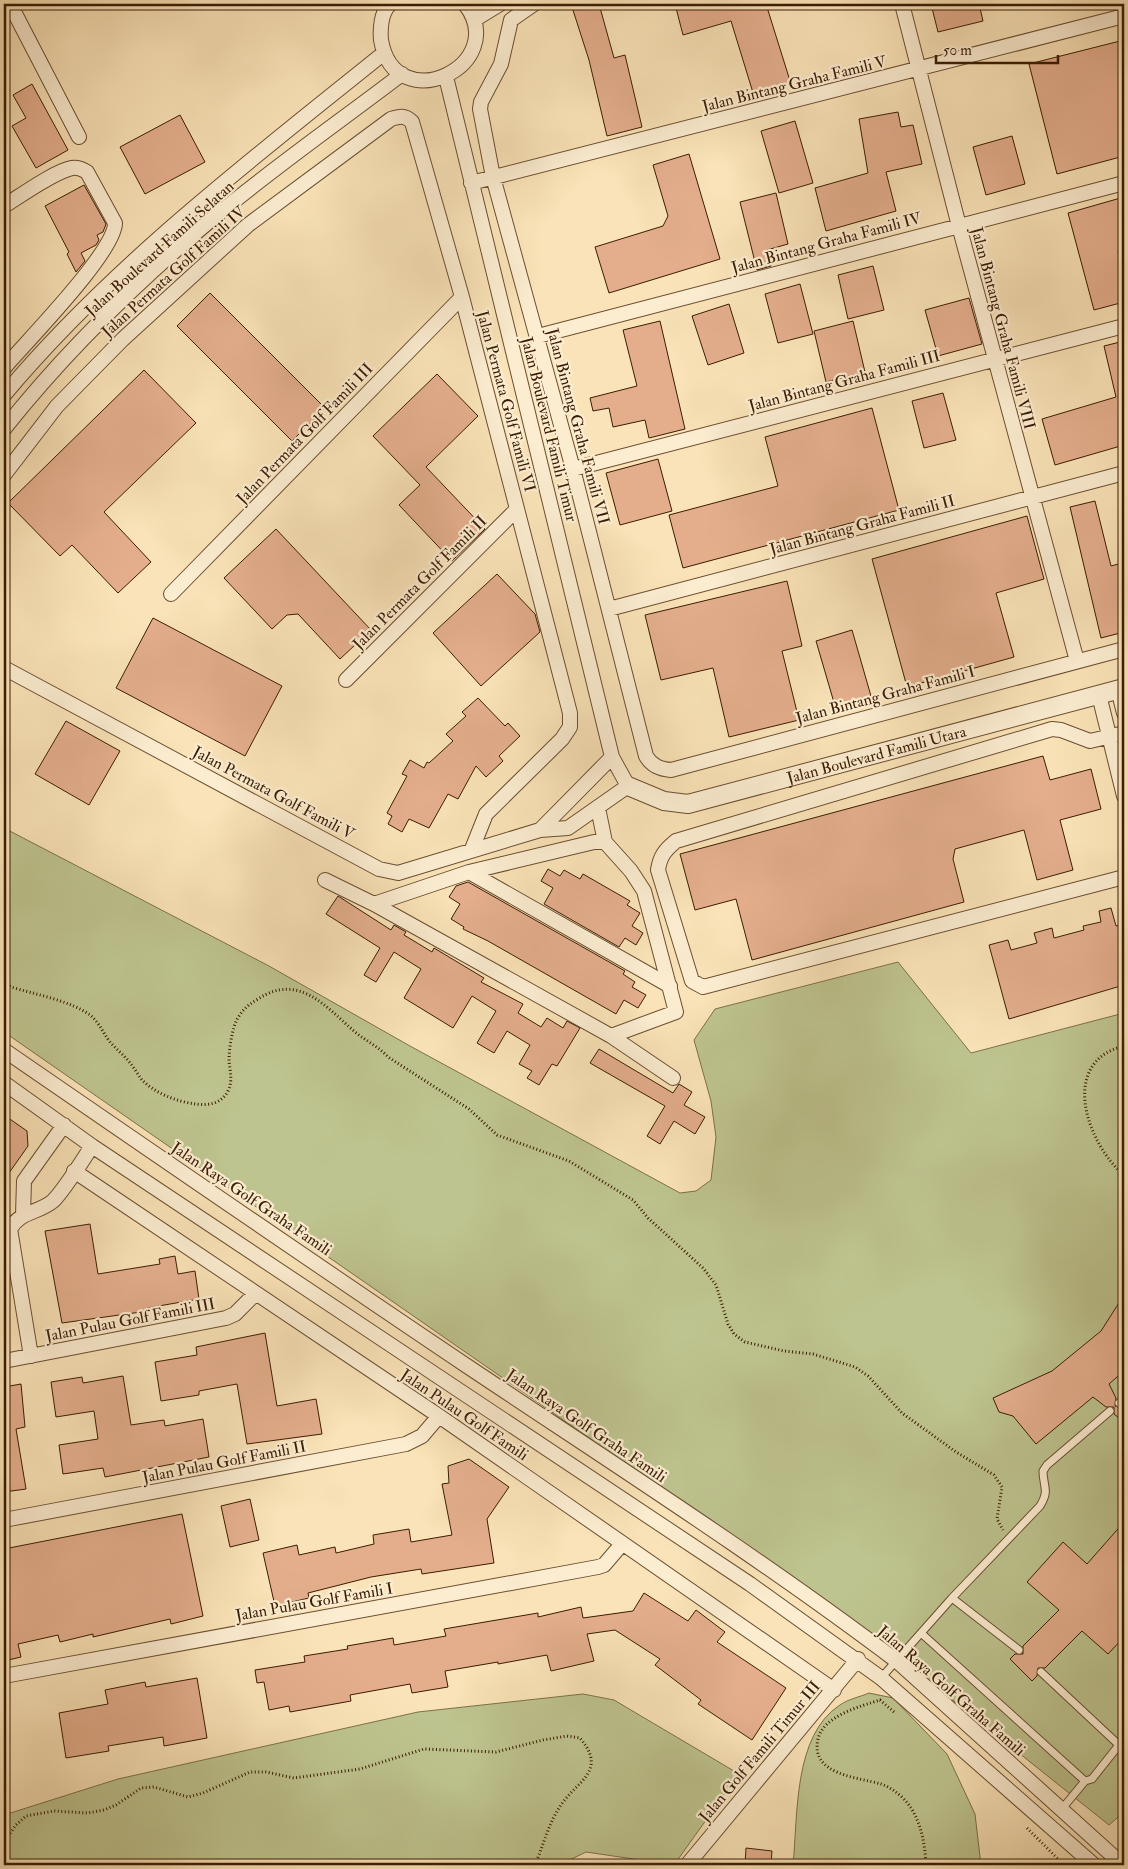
<svg xmlns="http://www.w3.org/2000/svg" width="1128" height="1869" font-family="'IM FELL Double Pica',serif">
	<rect width="100%" height="100%" fill="#fae3b8"/>
	<filter id="stains"><feTurbulence type="fractalNoise" baseFrequency=".004" numOctaves="4"/><feColorMatrix values="0 0 0 0 .2 0 0 0 0 .09 0 0 0 0 .02 0 0 0 .5 -.17"/></filter>
	<radialGradient id="worn" r=".72"><stop offset=".6" stop-color="#630" stop-opacity="0"/><stop offset="1" stop-color="#630" stop-opacity=".3"/></radialGradient>
	<path fill="#bec48f" stroke="#7c7049" d="M 4,828 L 269,966 L 410,1046 L 680,1193 L 696,1191 L 711,1180 L 716,1137 L 711,1101 L 694,1040 L 715,1009 L 898,962 L 971,1053 L 1124,1013 L 1124,1812 L 1109,1825 L 905,1662 L 781,1571 L 4,1032 Z
		M 869,1693 L 893,1698 L 947,1754 L 975,1814 L 981,1865 L 793,1865 C 798,1816 793,1735 840,1705 C 848,1699 860,1697 869,1693 Z
		M 583,1694 L 614,1700 L 739,1774 L 674,1865 L 586,1852 L 559,1865 L 4,1865 L 4,1815 L 118,1779 L 418,1712 Z"/>
	<path fill="#e4ae8d" stroke="#3b1c03" d="M 571,4 L 599,4 L 614,58 L 625,55 L 642,127 L 607,136 L 589,60 Z
		M 675,4 L 766,4 L 791,84 L 754,96 L 731,21 L 683,35 Z
		M 931,4 L 979,4 L 983,21 L 938,32 Z
		M 1124,40 L 1124,156 L 1057,174 L 1029,64 Z
		M 32,84 L 68,150 L 36,168 L 12,126 L 26,118 L 13,95 Z
		M 898,112 L 901,127 L 913,125 L 922,164 L 886,172 L 896,211 L 826,231 L 815,188 L 868,173 L 859,119 Z
		M 180,115 L 205,162 L 145,194 L 120,147 Z
		M 795,121 L 813,183 L 779,193 L 761,131 Z
		M 1012,136 L 1025,184 L 986,195 L 973,147 Z
		M 689,154 L 720,259 L 609,293 L 595,247 L 663,226 L 668,216 L 653,165 Z
		M 84,185 L 106,224 L 103,232 L 97,235 L 99,240 L 96,245 L 81,253 L 85,261 L 76,272 L 67,254 L 69,252 L 45,206 Z
		M 776,193 L 788,244 L 767,250 L 771,266 L 757,270 L 740,202 Z
		M 1124,197 L 1124,249 L 1118,251 L 1124,274 L 1124,302 L 1094,310 L 1068,213 Z
		M 873,266 L 884,310 L 848,319 L 838,275 Z
		M 800,284 L 813,334 L 778,343 L 765,294 Z
		M 210,293 L 325,408 L 292,441 L 177,326 Z
		M 969,298 L 982,344 L 938,356 L 925,310 Z
		M 729,304 L 744,353 L 708,365 L 692,316 Z
		M 660,321 L 685,429 L 649,438 L 645,420 L 613,427 L 609,408 L 593,411 L 590,398 L 637,386 L 623,330 Z
		M 853,321 L 865,372 L 826,382 L 814,331 Z
		M 1124,341 L 1124,408 L 1120,408 L 1124,423 L 1124,445 L 1055,465 L 1042,419 L 1116,397 L 1104,346 Z
		M 144,370 L 196,423 L 104,512 L 151,562 L 118,593 L 72,545 L 60,556 L 8,503 Z
		M 437,374 L 478,416 L 426,467 L 485,529 L 452,561 L 399,505 L 420,485 L 373,436 Z
		M 943,393 L 956,440 L 924,448 L 912,401 Z
		M 872,408 L 899,510 L 683,568 L 669,515 L 778,486 L 765,437 Z
		M 658,459 L 672,511 L 620,525 L 606,473 Z
		M 1095,501 L 1111,566 L 1122,563 L 1124,573 L 1124,632 L 1101,638 L 1070,507 Z
		M 1027,516 L 1044,579 L 996,593 L 1014,657 L 907,687 L 872,559 Z
		M 276,529 L 371,630 L 340,659 L 298,614 L 287,615 L 272,629 L 224,578 Z
		M 497,574 L 535,614 L 540,632 L 481,686 L 433,633 Z
		M 787,581 L 802,646 L 782,651 L 799,720 L 729,737 L 713,668 L 661,680 L 645,615 Z
		M 153,618 L 282,686 L 245,756 L 116,688 Z
		M 852,630 L 871,696 L 835,706 L 816,641 Z
		M 478,698 L 505,726 L 508,723 L 520,736 L 499,756 L 503,761 L 486,777 L 476,766 L 458,799 L 448,794 L 429,828 L 409,819 L 402,832 L 388,824 L 392,816 L 387,813 L 407,776 L 402,774 L 410,760 L 424,768 L 427,762 L 429,763 L 453,741 L 446,734 L 466,716 L 462,712 Z
		M 66,721 L 120,751 L 89,805 L 35,774 Z
		M 1043,756 L 1050,780 L 1091,769 L 1101,809 L 1060,820 L 1073,870 L 1037,880 L 1024,830 L 955,849 L 953,859 L 964,902 L 752,960 L 736,899 L 695,910 L 680,854 Z
		M 548,869 L 560,876 L 564,870 L 580,879 L 583,874 L 630,901 L 627,905 L 640,913 L 632,926 L 643,933 L 636,945 L 625,938 L 619,947 L 544,904 L 553,888 L 541,881 Z
		M 468,882 L 625,971 L 623,974 L 635,982 L 632,987 L 646,995 L 638,1008 L 624,1000 L 616,1014 L 488,941 L 463,929 L 464,927 L 451,919 L 460,904 L 449,897 L 456,886 Z
		M 338,896 L 391,930 L 394,925 L 406,932 L 404,935 L 432,952 L 434,948 L 484,978 L 481,982 L 523,1004 L 518,1013 L 541,1027 L 547,1018 L 563,1028 L 567,1021 L 580,1028 L 557,1066 L 552,1064 L 539,1085 L 527,1078 L 532,1071 L 519,1064 L 530,1045 L 507,1031 L 494,1053 L 477,1043 L 496,1011 L 472,996 L 453,1028 L 404,998 L 421,969 L 394,952 L 376,982 L 364,975 L 380,948 L 326,914 Z
		M 1111,908 L 1116,926 L 1124,924 L 1124,985 L 1009,1019 L 989,945 L 1008,940 L 1011,950 L 1037,943 L 1034,933 L 1052,928 L 1054,938 L 1084,930 L 1083,926 L 1101,922 L 1099,911 Z
		M 599,1049 L 673,1093 L 679,1084 L 692,1092 L 684,1105 L 705,1117 L 695,1134 L 674,1121 L 660,1144 L 647,1136 L 665,1106 L 590,1063 Z
		M 4,1115 L 27,1131 L 28,1146 L 4,1180 Z
		M 90,1224 L 98,1274 L 160,1264 L 159,1259 L 175,1256 L 178,1274 L 195,1271 L 199,1299 L 147,1308 L 148,1311 L 62,1323 L 45,1231 Z
		M 1124,1295 L 1124,1371 L 1109,1384 L 1116,1398 L 1115,1406 L 1121,1408 L 1124,1413 L 1124,1422 L 1114,1414 L 1114,1407 L 1106,1407 L 1093,1397 L 1036,1444 L 1013,1416 L 999,1412 L 993,1398 L 1052,1371 L 1101,1331 Z
		M 265,1333 L 277,1406 L 316,1399 L 322,1434 L 247,1444 L 237,1384 L 199,1391 L 199,1395 L 161,1401 L 155,1362 L 197,1355 L 196,1347 Z
		M 123,1376 L 131,1425 L 164,1420 L 165,1426 L 203,1419 L 209,1457 L 105,1477 L 103,1468 L 63,1474 L 59,1445 L 98,1439 L 94,1411 L 56,1417 L 51,1382 L 82,1377 L 83,1383 Z
		M 21,1384 L 25,1427 L 16,1429 L 26,1489 L 4,1492 L 4,1387 Z
		M 469,1459 L 509,1487 L 487,1519 L 494,1563 L 422,1574 L 421,1569 L 371,1577 L 308,1593 L 309,1598 L 275,1606 L 263,1553 L 297,1545 L 299,1555 L 335,1547 L 336,1553 L 374,1544 L 373,1535 L 409,1529 L 411,1542 L 452,1535 L 442,1484 L 449,1483 L 448,1466 Z
		M 250,1499 L 259,1540 L 230,1547 L 221,1506 Z
		M 182,1514 L 203,1616 L 171,1624 L 170,1619 L 93,1637 L 93,1634 L 60,1642 L 58,1635 L 18,1644 L 21,1657 L 4,1661 L 4,1549 Z
		M 1124,1522 L 1124,1637 L 1108,1654 L 1082,1631 L 1045,1668 L 1038,1668 L 1037,1676 L 1032,1681 L 1010,1659 L 1015,1654 L 1023,1654 L 1023,1646 L 1059,1610 L 1027,1582 L 1063,1542 L 1087,1564 Z
		M 644,1593 L 688,1621 L 696,1610 L 725,1632 L 717,1642 L 786,1688 L 752,1740 L 698,1704 L 701,1700 L 655,1665 L 660,1659 L 615,1630 L 587,1634 L 594,1661 L 551,1671 L 547,1655 L 498,1664 L 498,1662 L 445,1671 L 448,1687 L 412,1693 L 410,1684 L 350,1695 L 351,1701 L 290,1712 L 289,1706 L 269,1710 L 264,1682 L 257,1683 L 255,1670 L 305,1662 L 304,1656 L 348,1649 L 347,1646 L 393,1638 L 394,1645 L 446,1636 L 444,1629 L 538,1613 L 538,1617 L 581,1607 L 583,1618 L 633,1611 Z
		M 197,1678 L 207,1738 L 164,1746 L 163,1737 L 108,1746 L 109,1751 L 66,1758 L 59,1713 L 108,1704 L 105,1690 L 145,1682 L 146,1687 Z
		M 746,1848 L 772,1851 L 771,1865 L 745,1865 Z"/>
	<g fill="none" stroke-linecap="round" stroke-linejoin="round">
		<g stroke="#6b4e30" stroke-width="9">
			<path id="service" d="M 1119,1403 L 1124,1399
				M 952,1598 L 1019,1650
				M 921,1633 L 1085,1781 L 1092,1779 L 1119,1745 L 1041,1672
				M 881,1678 L 952,1598 L 1040,1506 C 1050,1490 1043,1487 1043,1471 L 1047,1465 L 1110,1411
				M 1124,1740 L 1119,1745 L 1124,1749
				M 1061,1810 L 1085,1781"/>
		</g>
		<g stroke="#6b4e30" stroke-width="16">
			<path id="minor" d="M 10,4 L 79,137
				M 390,4 C 381,12 380,29 381,40 C 395,121 512,65 465,4
				M 534,4 L 511,20 L 501,64 L 481,102 L 480,109 L 493,177 L 573,469 L 646,756 C 652,766 660,769 671,770 L 1124,649
				M 902,4 L 959,226 L 1077,661
				M 474,20 L 500,4
				M 471,183 L 1124,16
				M 4,206 C 20,196 55,171 72,168 C 78,167 82,169 87,172 L 115,223 C 115,252 26,342 4,368
				M 538,336 L 1124,183
				M 4,395 C 114,264 251,160 384,53
				M 4,429 C 65,352 137,282 212,219 C 273,168 339,122 402,74
				M 573,469 L 1124,326
				M 4,475 L 57,406 L 123,339 L 248,225 L 391,119 C 400,116 405,115 412,122 L 462,297 L 570,713 L 570,727 L 562,739 L 486,814 L 472,849
				M 171,594 L 462,297
				M 609,609 L 1124,473
				M 4,668 L 379,869 L 398,873 L 540,830 L 568,828 L 628,786 L 612,757 L 446,77
				M 346,680 L 517,509
				M 1118,689 L 1124,713
				M 1099,695 L 1124,796
				M 1124,733 L 1090,741 L 1061,730 L 1052,729 L 676,841 C 665,850 660,856 658,870 L 692,981 L 703,987 L 1124,877
				M 598,808 L 605,842
				M 540,830 L 612,757
				M 469,872 L 594,842 L 605,842 L 631,871 L 644,891 L 676,1012 L 611,1036
				M 325,880 L 374,904 L 611,1036 L 673,1078
				M 374,904 L 469,872 L 670,986
				M 4,1050 C 158,1156 312,1262 467,1366 C 612,1463 759,1557 898,1662 L 1123,1865
				M 4,1083 L 92,1146 L 750,1584 L 881,1678 L 1094,1865
				M 74,1171 L 439,1416 L 834,1690
				M 23,1215 L 24,1181 L 64,1125
				M 31,1356 L 10,1229 C 20,1211 39,1213 53,1201 C 65,1189 82,1161 92,1146
				M 4,1361 L 226,1318 L 235,1314 L 255,1294
				M 4,1520 L 406,1444 L 422,1436 L 439,1416
				M 4,1676 L 598,1567 L 604,1565 L 622,1544
				M 687,1865 L 858,1659"/>
		</g>
		<g stroke="#6b4e30" stroke-width="20">
			<g id="tertiary">
				<path id="s1" d="M 628,786 L 664,801 L 688,804 L 1124,688"/>
			</g>
		</g>
		<path stroke="#3b1c03" stroke-width="3" stroke-dasharray="1 2.5" stroke-linecap="butt" d="M 4,982 L 11,987 C 34,994 71,1001 90,1015 C 99,1022 103,1033 110,1042 C 117,1050 125,1056 131,1064 C 135,1069 138,1075 142,1080 C 155,1093 177,1102 196,1104 C 209,1106 222,1103 228,1091 C 233,1081 230,1071 229,1061 C 229,1050 231,1038 234,1027 C 238,1014 246,1006 258,999 C 299,972 326,1007 355,1032 C 366,1041 378,1046 388,1057 L 469,1109 L 497,1135 L 569,1161 L 633,1200 L 648,1218 L 703,1268 L 716,1285 L 728,1324 L 734,1334 L 745,1342 L 784,1351 L 813,1354 L 855,1367 L 868,1376 L 902,1413 L 956,1452 L 994,1475 L 1002,1487 L 997,1519 L 1003,1530
			M 1124,1046 C 1058,1062 1087,1144 1124,1175
			M 894,1712 L 880,1700 C 861,1706 823,1716 818,1739 C 810,1775 857,1777 881,1784 C 890,1787 896,1792 903,1798 C 920,1815 925,1842 926,1865
			M 1027,1828 L 1063,1864 L 1067,1865
			M 4,1842 L 16,1825 L 26,1816 L 54,1811 L 88,1813 L 104,1810 L 116,1805 L 141,1788 L 154,1787 L 188,1797 L 203,1793 L 250,1772 L 266,1772 L 294,1778 L 360,1769 L 424,1749 L 496,1752 L 543,1740 L 567,1736 L 580,1738 C 608,1771 577,1781 561,1805 C 549,1822 543,1846 535,1865"/>
		<use href="#service" stroke="#fcedd1" stroke-width="7"/>
		<use href="#minor" stroke="#fcedd1" stroke-width="14"/>
		<use href="#tertiary" stroke="#fcedd1" stroke-width="18"/>
	</g>
	<g text-anchor="middle" stroke-width="4.5" stroke-linejoin="round" paint-order="stroke">
		<g font-size="16" fill="#3b1c03" stroke="#fcedd1">
			<text transform="translate(794 83) rotate(-14)" y="6">Jalan Bintang Graha Famili V</text>
			<text transform="translate(826 242) rotate(-15)" y="6">Jalan Bintang Graha Famili IV</text>
			<text transform="translate(159 248) rotate(-42)" y="6">Jalan Boulevard Famili Selatan</text>
			<text transform="translate(173 271) rotate(-42)" y="6">Jalan Permata Golf Famili IV</text>
			<text transform="translate(1004 328) rotate(75)" y="6">Jalan Bintang Graha Famili VIII</text>
			<text transform="translate(844 380) rotate(-15)" y="6">Jalan Bintang Graha Famili III</text>
			<text transform="translate(507 401) rotate(75)" y="6">Jalan Permata Golf Famili VI</text>
			<text transform="translate(579 426) rotate(75)" y="6">Jalan Bintang Graha Famili VII</text>
			<text transform="translate(550 429) rotate(76)" y="6">Jalan Boulevard Famili Timur</text>
			<text transform="translate(304 433) rotate(-46)" y="6">Jalan Permata Golf Famili III</text>
			<text transform="translate(862 524) rotate(-15)" y="6">Jalan Bintang Graha Famili II</text>
			<text transform="translate(419 582) rotate(-45)" y="6">Jalan Permata Golf Famili II</text>
			<text transform="translate(885 694) rotate(-15)" y="6">Jalan Bintang Graha Famili I</text>
			<text dy="6" stroke="none"><textPath href="#s1" startOffset="258">Jalan Boulevard Famili Utara</textPath></text>
			<text transform="translate(274 792) rotate(28)" y="6">Jalan Permata Golf Famili V</text>
			<text transform="translate(252 1198) rotate(34)" y="6">Jalan Raya Golf Graha Famili</text>
			<text transform="translate(130 1319) rotate(-11)" y="6">Jalan Pulau Golf Famili III</text>
			<text transform="translate(465 1414) rotate(34)" y="6">Jalan Pulau Golf Famili</text>
			<text transform="translate(587 1425) rotate(34)" y="6">Jalan Raya Golf Graha Famili</text>
			<text transform="translate(224 1461) rotate(-11)" y="6">Jalan Pulau Golf Famili II</text>
			<text transform="translate(314 1601) rotate(-10)" y="6">Jalan Pulau Golf Famili I</text>
			<text transform="translate(952 1690) rotate(41)" y="6">Jalan Raya Golf Graha Famili</text>
			<text transform="translate(759 1751) rotate(-50)" y="6">Jalan Golf Famili Timur III</text>
		</g>
	</g>
	<rect width="1128" height="1869" fill="none" stroke="#fae3b8" stroke-width="20"/>
	<rect x="5" y="5" width="1118" height="1859" fill="none" stroke="#3b1c03" stroke-width="2.5"/>
	<rect x="10" y="10" width="1108" height="1849" fill="none" stroke="#3b1c03"/>
	<path d="M936 55v8h122v-8" fill="none" stroke="#3b1c03" stroke-width="2.5"/>
	<text x="943" y="55" font-size="15" fill="#3b1c03" stroke="#fcedd1" stroke-width="4" paint-order="stroke">50 m</text>
	<rect width="100%" height="100%" filter="url(#stains)"/>
	<rect width="100%" height="100%" fill="url(#worn)"/>
</svg>
